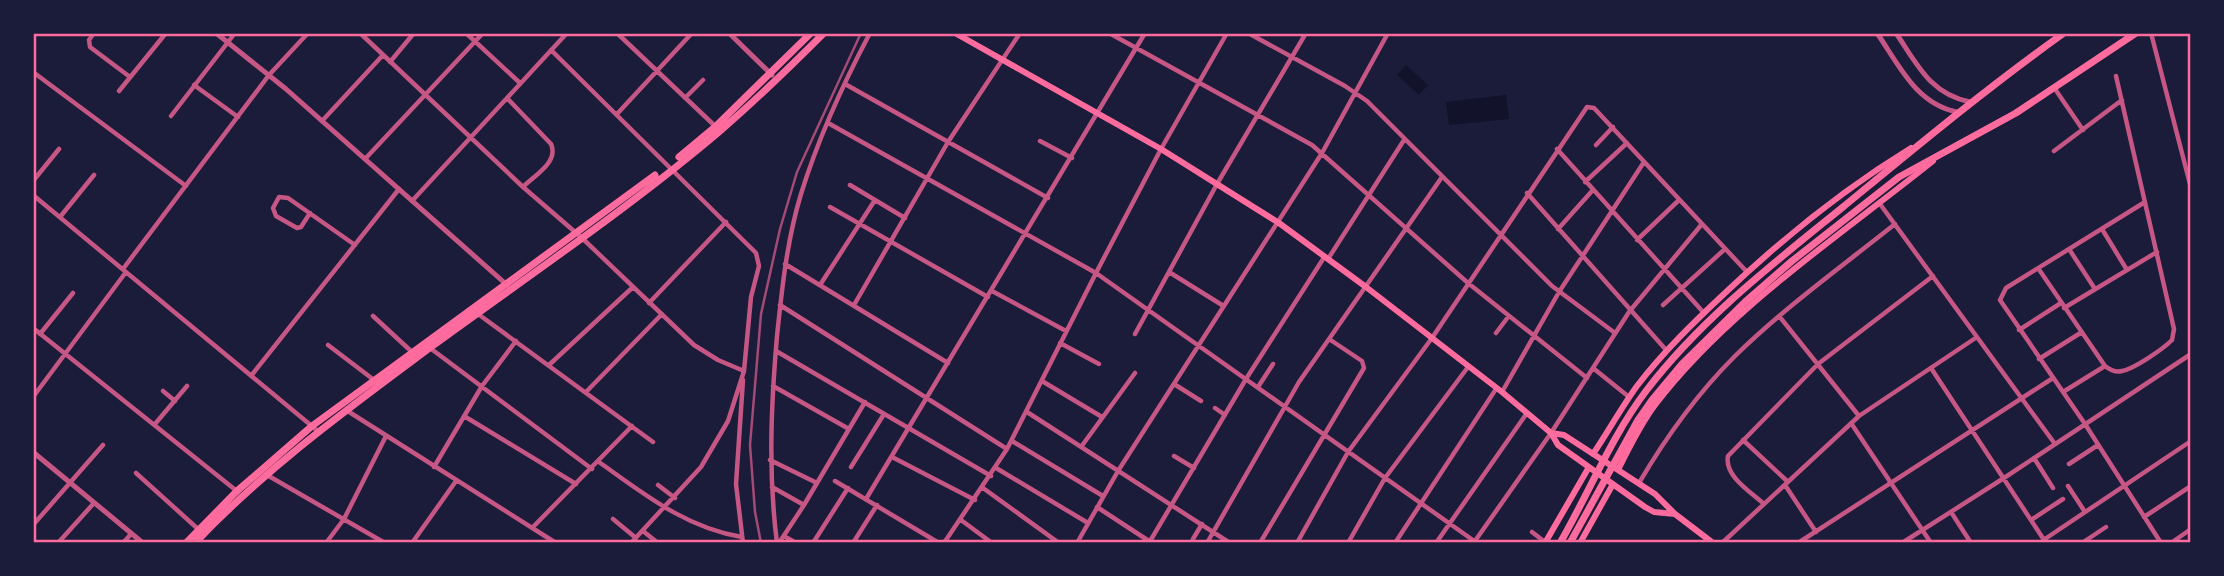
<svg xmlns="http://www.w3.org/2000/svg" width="2224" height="576" font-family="'Fira Sans Condensed',sans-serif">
	<rect width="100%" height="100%" fill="#1b1b3a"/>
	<path fill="#12122b" d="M 1406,65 L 1428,85 L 1419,95 L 1397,75 Z
		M 1506,95 L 1509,119 L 1449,125 L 1446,102 Z"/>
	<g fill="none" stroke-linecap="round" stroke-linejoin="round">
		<path stroke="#c65784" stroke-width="4.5" d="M 94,33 L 89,40 L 90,47 L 130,77
			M 360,33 L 523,187 L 582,238 L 694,345 L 718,360 L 744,371 L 728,421 L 701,467 L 631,543
			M 466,33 L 520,83
			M 617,33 L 715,126
			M 1109,33 L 1312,145 L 1468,283 L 1587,378
			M 1248,33 L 1345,86 L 1367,101 L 1552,286 L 1615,333
			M 2151,33 L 2191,188
			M 551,50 L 756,253 L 759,266 L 751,297 L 744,371
			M 390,62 L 414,33
			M 33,72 L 186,186
			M 845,84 L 1048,198
			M 194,85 L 238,117
			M 2055,89 L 2083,130
			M 119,91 L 166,33
			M 507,98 L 551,144 C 559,162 535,175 523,187
			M 685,98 L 703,80
			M 617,114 L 692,33
			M 171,116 L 235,33
			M 322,121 L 383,55
			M 828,123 L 1096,273 L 1477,543
			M 1040,141 L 1072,158
			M 1596,145 L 1613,127
			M 1557,149 L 1704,313
			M 2054,151 L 2122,100
			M 365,159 L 483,33
			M 33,181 L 59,149
			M 1585,182 L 1627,143
			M 850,185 L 905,218
			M 1527,193 L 1667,351
			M 33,195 L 319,432
			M 412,201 L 567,33
			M 2145,202 L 2006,288 L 2000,300 L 2085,424 L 2161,543
			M 1880,204 L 2055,444
			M 830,207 L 988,297
			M 310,213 L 301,227 L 297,228 L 276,216 L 273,208 L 279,197 L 288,198 L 355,245
			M 60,217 L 94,175
			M 1558,229 L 1592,191
			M 2102,229 L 2127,270
			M 1637,240 L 1679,200
			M 2069,249 L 2095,289
			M 1328,259 L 1404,140
			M 785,264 L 948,363
			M 2038,268 L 2105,366 C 2110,370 2115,373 2122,371 C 2134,369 2163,349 2172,340 L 2174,329 L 2116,76
			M 123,269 L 269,75 L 308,33
			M 1169,272 L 1222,305
			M 820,285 L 875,200
			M 992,291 L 1066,331
			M 649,303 L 726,222
			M 780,305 L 1007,449
			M 854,305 L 948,142 L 1020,33
			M 1663,305 L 1725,249
			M 2064,308 L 2157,252
			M 478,314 L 653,442
			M 373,316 L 412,352
			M 1779,316 L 1859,416
			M 33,328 L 238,492
			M 2019,330 L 2061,303
			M 1496,333 L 1508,317
			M 40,334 L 73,293
			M 1135,334 L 1217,184 L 1306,33
			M 1060,343 L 1099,364
			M 328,345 L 374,380
			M 430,348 L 592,469
			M 776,351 L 991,476
			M 2039,359 L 2082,332
			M 549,365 L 633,287
			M 1593,368 L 1629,397
			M 1931,368 L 2046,543
			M 251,376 L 399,189
			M 1042,381 L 1102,417
			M 1174,384 L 1201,401
			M 773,386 L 849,429
			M 1258,387 L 1273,364
			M 163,391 L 175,401
			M 586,392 L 662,314
			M 1502,392 L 1559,292 L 1644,162
			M 2063,392 L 2105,366
			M 33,397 L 126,272
			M 1215,408 L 1225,415
			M 346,410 L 556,543
			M 1027,412 L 1230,543
			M 464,416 L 576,484
			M 1851,423 L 1931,543
			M 155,424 L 187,386
			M 1743,440 L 1788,482
			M 1012,441 L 1103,496
			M 1081,447 L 1135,373
			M 1174,456 L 1194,468
			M 892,457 L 975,500
			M 2034,458 L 2053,488
			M 770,460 L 817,483
			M 599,462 C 644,494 686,528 742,537
			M 2069,464 L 2098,445
			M 434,467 L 482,386 L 516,341
			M 851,467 L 884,414
			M 996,468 L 1088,523
			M 136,473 L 198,529
			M 267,475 L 385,543
			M 835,481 L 939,543
			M 1639,483 C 1666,437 1697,394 1735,356 C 1784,308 1841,267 1895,224
			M 658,485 L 675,498
			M 1785,485 L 1816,532
			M 2068,486 L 2085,512
			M 772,487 L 804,505
			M 983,488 L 1059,543
			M 866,499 L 1145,33
			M 1764,504 C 1751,492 1724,476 1728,456 L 1818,364 L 1933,276
			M 1097,507 L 1152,543
			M 1951,512 L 1971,543
			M 2144,517 L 2191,486
			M 613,519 L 636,538
			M 961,520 L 992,543
			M 2031,520 L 2063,499
			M 33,525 L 103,445
			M 533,527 L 632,426
			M 643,531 L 658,543
			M 1532,532 L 1545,542
			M 784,536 L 796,543
			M 1193,539 L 1202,524
			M 1475,541 L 1551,433 L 1629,312 L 1702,224
			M 58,543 L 94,503
			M 123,543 L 131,534
			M 326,543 L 344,519 L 386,436
			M 412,543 L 456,481
			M 743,543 L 736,484 L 743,380
			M 777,543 C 768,473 771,406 777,336 C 782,288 787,240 801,194 C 818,139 843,84 870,33
			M 779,543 L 804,505 L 865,402
			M 813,543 L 848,488
			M 853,543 L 877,505
			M 944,543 L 1007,449 L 1096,273 L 1161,149 L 1227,33
			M 1077,543 L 1118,471 L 1322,153 L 1388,33
			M 1149,543 L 1246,379 L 1325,256
			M 1207,543 L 1299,382 L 1442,177
			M 1260,543 L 1364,368 L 1362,361 L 1329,339
			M 1297,543 L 1348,452 L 1432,338 L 1587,107 L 1594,108 L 1747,272
			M 1348,543 L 1385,478 L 1468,367
			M 1395,543 L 1496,389
			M 1436,543 L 1527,413
			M 1722,543 L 1859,416 L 1977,337
			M 1798,543 L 2053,378
			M 1902,543 L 2004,478 L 2191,354
			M 2039,543 L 2191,441
			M 2082,543 L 2106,527
			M 2171,543 L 2191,529"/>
		<path stroke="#c65784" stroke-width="5" d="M 216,33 L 286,89 L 507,285
			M 729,33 L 772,75
			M 1877,33 C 1899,65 1916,104 1957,112
			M 1896,33 C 1917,64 1930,94 1970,102
			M 33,452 L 143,543"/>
		<path stroke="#ff6b9d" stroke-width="6" d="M 955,33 L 1161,149 L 1279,223 L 1366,287 L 1502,392 L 1551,433 L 1558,445 L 1645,507 L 1654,512 L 1675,514
			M 1551,433 L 1564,435 L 1655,494 L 1675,514 L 1713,543
			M 1593,454 C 1608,432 1621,408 1637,386 C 1663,352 1694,322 1725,293 C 1782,239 1844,189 1911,148
			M 1618,470 C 1629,448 1640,425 1655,405 C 1726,311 1842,234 1933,161
			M 1545,543 L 1589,467
			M 1580,543 L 1613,484"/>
		<path stroke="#ff6b9d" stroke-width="7" d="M 679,157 L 715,127 L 811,33
			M 186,543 L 237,491 L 312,426 L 655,175
			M 195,543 C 266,468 349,408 431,347 C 528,276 628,209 720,131 C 756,100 790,67 824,33
			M 1560,543 C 1589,493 1611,437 1646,391 C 1701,319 1774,263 1843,207 C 1916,147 1987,88 2064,33
			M 1570,543 L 1638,420 L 1652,400 L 1682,364 L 1745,302 L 1792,261 L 1899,177 L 2016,113 L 2136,33"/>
		<path stroke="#a44b75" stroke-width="2.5" d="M 761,543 L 755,512 L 750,445 L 761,314 L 780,229 L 797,172 L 861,33"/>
	</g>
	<rect width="2224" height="576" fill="none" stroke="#1b1b3a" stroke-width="70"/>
	<rect x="35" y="35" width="2154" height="506" fill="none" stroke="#ff6b9d" stroke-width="2.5"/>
</svg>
